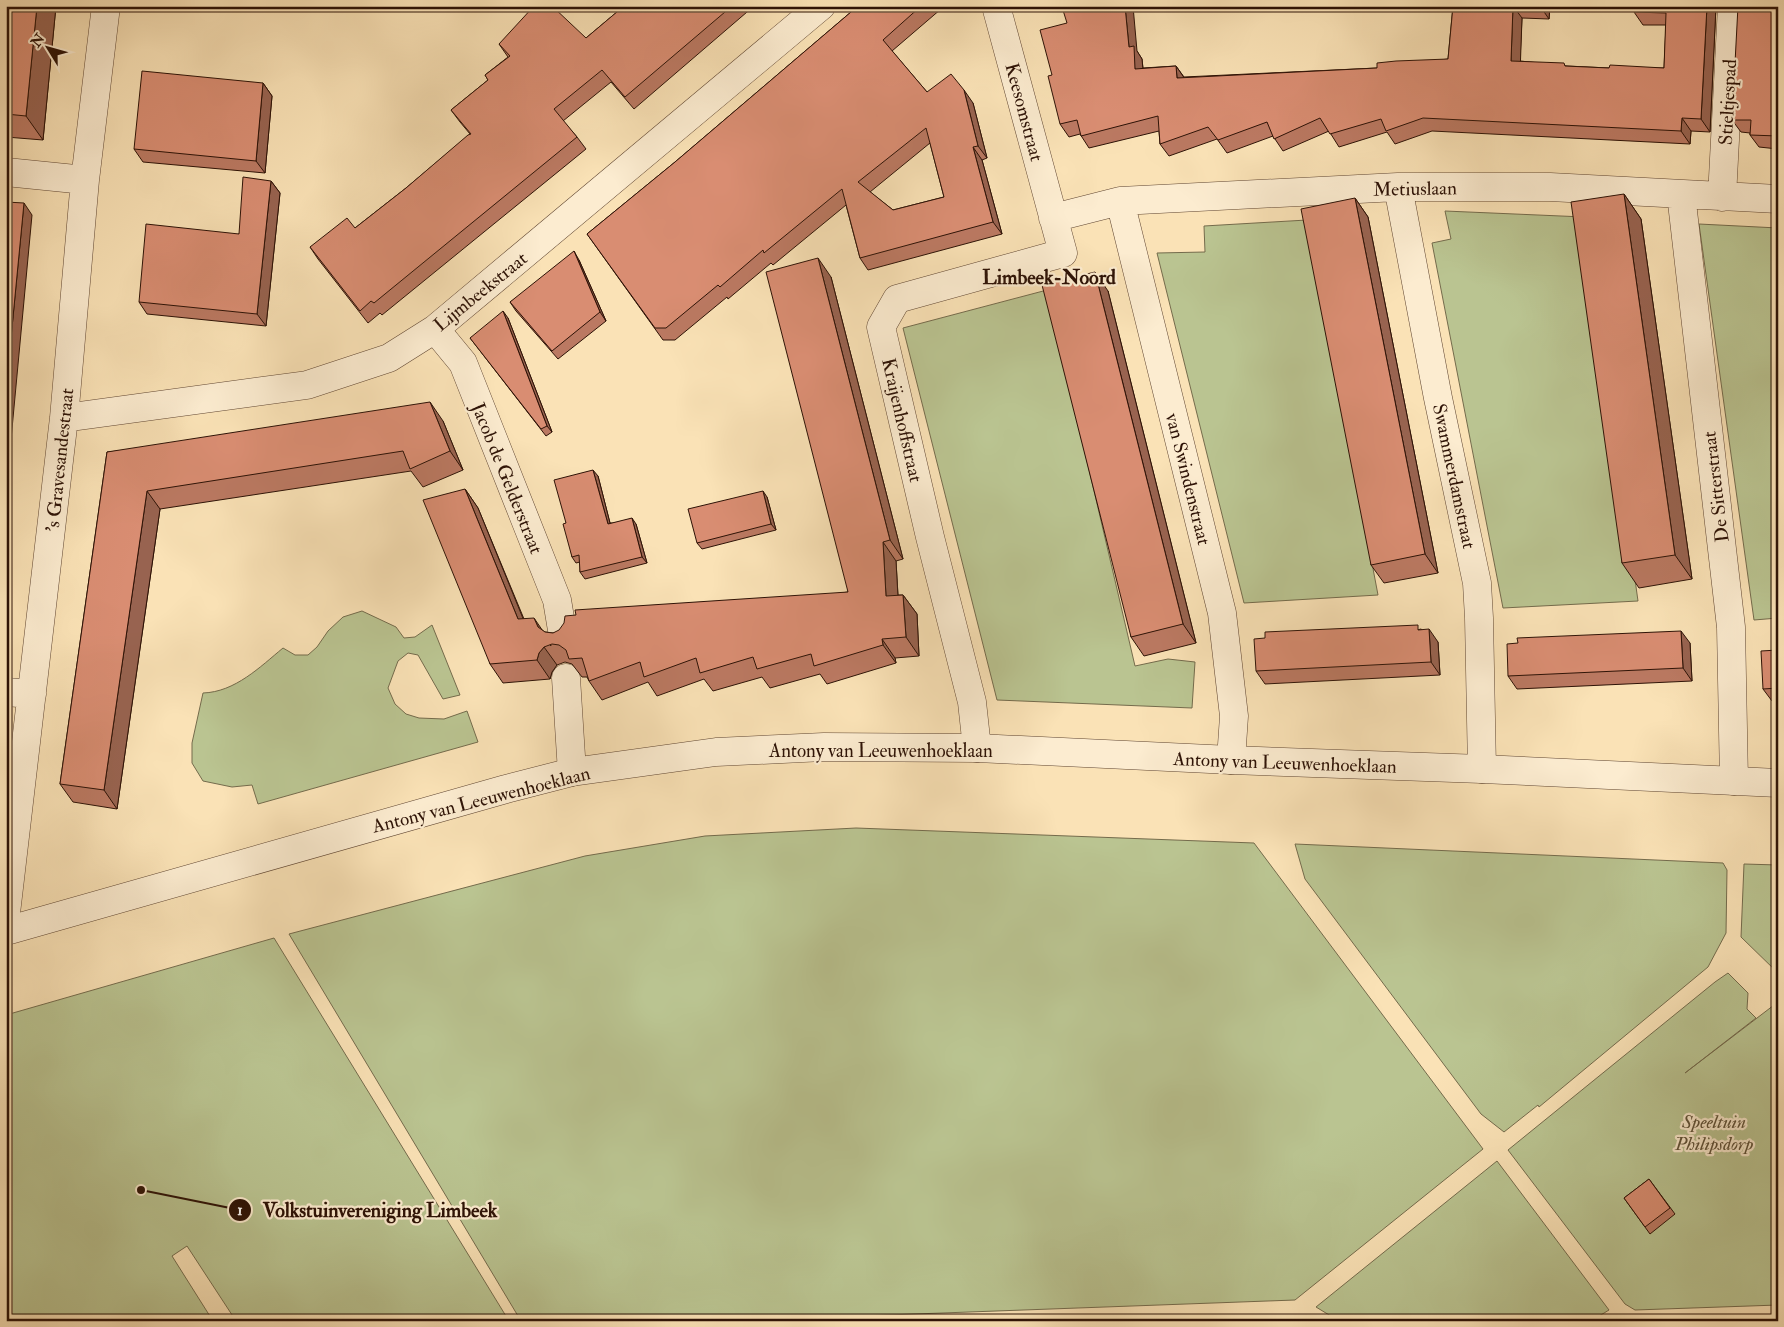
<svg xmlns="http://www.w3.org/2000/svg" width="1784" height="1327" font-family="'IM FELL Double Pica',serif">
	<rect width="100%" height="100%" fill="#fae2b6"/>
	<filter id="stains"><feTurbulence type="fractalNoise" baseFrequency=".004" numOctaves="4"/><feColorMatrix values="0 0 0 0 .2 0 0 0 0 .09 0 0 0 0 .02 0 0 0 .5 -.17"/></filter>
	<radialGradient id="worn" r=".72"><stop offset=".6" stop-color="#630" stop-opacity="0"/><stop offset="1" stop-color="#630" stop-opacity=".3"/></radialGradient>
	<path fill="#bac491" stroke="#746b4c" d="M 1445,211 L 1584,217 L 1638,601 L 1503,608 L 1432,243 L 1451,239 Z
		M 1307,220 L 1378,595 L 1244,603 L 1157,253 L 1205,252 L 1204,226 Z
		M 1699,224 L 1778,228 L 1778,618 L 1754,620 Z
		M 1047,290 L 1135,666 L 1168,659 L 1195,662 L 1192,708 L 997,700 L 903,328 Z
		M 362,611 L 396,627 L 404,638 L 415,637 L 432,625 L 460,695 L 443,699 L 418,655 L 408,653 L 398,661 L 388,688 L 395,704 L 406,714 L 419,718 L 444,719 L 467,711 L 478,742 L 258,804 L 252,785 L 232,787 L 203,781 L 192,763 L 192,743 L 203,693 C 235,692 260,667 283,648 L 295,655 L 308,655 L 317,647 L 328,631 L 343,617 Z
		M 856,828 L 1254,843 L 1483,1149 L 1295,1300 L 725,1321 L 521,1321 L 289,934 L 585,856 L 705,836 Z
		M 1295,844 L 1723,863 L 1727,870 L 1726,933 L 1708,967 L 1539,1107 L 1538,1105 L 1504,1132 L 1481,1114 L 1305,879 Z
		M 1744,864 L 1778,865 L 1778,973 L 1741,937 Z
		M 274,938 L 509,1321 L 236,1321 L 187,1246 L 172,1256 L 213,1321 L 6,1321 L 6,1015 Z
		M 1728,973 L 1748,993 L 1747,1009 L 1756,1018 L 1685,1073 L 1778,1002 L 1778,1305 L 1635,1310 L 1625,1304 L 1508,1150 L 1715,982 Z
		M 1497,1161 L 1609,1310 L 1591,1321 L 1339,1321 L 1316,1307 Z
		M 1303,1317 L 1308,1321 L 1207,1321 Z"/>
	<g fill="none" stroke-linecap="round" stroke-linejoin="round">
		<g stroke="#604632" stroke-width="29">
			<path id="minor" d="M 6,172 L 85,180
				M 1398,187 L 1438,398 L 1477,583 L 1479,618 L 1482,769
				M 1681,194 L 1731,627 L 1734,781
				M 1722,197 L 1732,6
				M 1120,201 L 1222,613 L 1234,716 L 1231,760
				M 1053,218 L 1120,201 L 1398,187 L 1550,187 L 1778,199
				M 435,329 L 463,363 L 557,600 L 563,636
				M 64,418 L 307,385 L 389,358 L 435,329 L 821,6
				M 566,678 L 572,772
				M 6,692 L 32,694
				M 977,748 L 972,702 L 930,537 L 881,327 L 897,299 L 1063,253 L 996,6
				M 6,913 L 64,418 L 85,180 L 106,6"/>
		</g>
		<g stroke="#604632" stroke-width="29">
			<path id="tertiary" d="M 6,931 L 506,789 L 572,772 L 716,752 L 824,747 L 977,748 L 1231,760 L 1482,769 L 1778,783"/>
		</g>
		<use href="#minor" stroke="#fcecd0" stroke-width="28"/>
		<use href="#tertiary" stroke="#fcecd0" stroke-width="28"/>
	</g>
	<path fill="#bb7962" stroke="#2d1206" fill-rule="evenodd" d="M 6,6 L 56,6 L 43,140 L 6,137 Z
		M 624,6 L 754,6 L 634,109 L 611,82 L 563,121 L 577,137 L 586,149 L 382,315 L 380,313 L 368,323 L 318,259 L 310,247 L 355,228 L 406,188 L 470,134 L 460,122 L 451,110 L 488,80 L 485,75 L 508,57 L 499,44 L 586,38 Z
		M 858,6 L 939,6 L 941,9 L 892,51 L 927,92 L 973,103 L 987,158 L 982,160 L 1002,234 L 868,270 L 860,258 L 846,205 L 773,265 L 771,263 L 728,299 L 727,297 L 675,340 L 663,340 L 587,234 L 675,162 ZM 930,143 L 944,197 L 893,210 L 870,192 Z
		M 1453,6 L 1550,6 L 1549,19 L 1522,18 L 1520,61 L 1567,66 L 1609,68 L 1664,68 L 1666,25 L 1643,25 L 1634,12 L 1634,6 L 1716,6 L 1710,132 L 1691,131 L 1690,144 L 1432,131 L 1395,144 L 1387,132 L 1339,147 L 1329,131 L 1283,151 L 1273,136 L 1227,153 L 1217,139 L 1169,156 L 1160,144 L 1159,131 L 1089,148 L 1080,134 L 1069,137 L 1060,124 L 1137,51 L 1142,59 L 1143,68 L 1176,66 L 1184,77 L 1377,68 L 1448,59 Z
		M 1778,6 L 1778,149 L 1759,147 L 1750,135 L 1750,133 L 1741,132 L 1732,120 Z
		M 263,83 L 272,96 L 265,173 L 143,162 L 134,149 Z
		M 271,181 L 280,193 L 266,326 L 147,314 L 139,302 L 239,234 Z
		M 1624,194 L 1641,219 L 1692,579 L 1639,588 L 1622,563 Z
		M 1355,198 L 1368,217 L 1438,573 L 1384,583 L 1371,565 Z
		M 579,260 L 606,321 L 558,359 L 516,311 L 510,302 Z
		M 831,277 L 903,559 L 896,561 L 898,595 L 903,595 L 917,614 L 919,656 L 895,658 L 896,663 L 827,684 L 820,674 L 770,688 L 762,677 L 713,691 L 704,679 L 657,696 L 648,682 L 602,700 L 589,681 L 587,677 L 582,677 L 572,664 L 565,662 L 557,665 L 552,672 L 550,679 L 503,683 L 490,664 L 465,489 L 478,508 L 524,619 L 545,632 L 553,633 L 848,592 Z
		M 1108,291 L 1196,643 L 1144,656 L 1131,637 Z
		M 508,318 L 552,432 L 546,436 L 470,338 Z
		M 443,421 L 463,470 L 423,487 L 411,471 L 160,509 L 117,809 L 73,802 L 60,784 L 107,452 Z
		M 598,476 L 610,523 L 636,524 L 647,563 L 585,579 L 580,572 L 580,562 L 576,563 L 572,557 L 566,523 Z
		M 767,497 L 776,530 L 702,549 L 697,543 Z
		M 1421,629 L 1438,642 L 1440,675 L 1265,684 L 1256,671 Z
		M 1690,643 L 1692,681 L 1517,689 L 1508,676 Z
		M 1778,650 L 1778,701 L 1772,701 L 1763,689 Z
		M 1649,1179 L 1675,1214 L 1650,1234 L 1624,1198 Z"/>
	<path fill="#986350" stroke="#2d1206" d="M 37,6 L 56,6 L 43,140 L 26,116 Z
		M 1125,6 L 1133,6 L 1137,51 L 1142,59 L 1144,81 L 1135,69 L 1129,47 Z
		M 1513,6 L 1522,18 L 1520,74 L 1511,61 Z
		M 1540,6 L 1550,6 L 1549,19 Z
		M 1707,6 L 1716,6 L 1710,132 L 1701,119 Z
		M 1778,21 L 1778,68 L 1775,64 Z
		M 1176,66 L 1185,79 L 1177,78 Z
		M 263,83 L 272,96 L 265,173 L 256,161 Z
		M 964,90 L 973,103 L 987,158 L 978,146 Z
		M 1682,118 L 1691,131 L 1690,144 L 1681,131 Z
		M 973,147 L 982,160 L 1002,234 L 993,222 Z
		M 271,181 L 280,193 L 266,326 L 257,314 Z
		M 1624,194 L 1641,219 L 1692,579 L 1675,555 Z
		M 1355,198 L 1368,217 L 1438,573 L 1425,554 Z
		M 24,203 L 32,215 L 6,493 L 6,390 Z
		M 574,251 L 579,260 L 606,321 L 600,312 Z
		M 818,258 L 831,277 L 903,559 L 890,540 Z
		M 1095,272 L 1108,291 L 1196,643 L 1183,624 Z
		M 503,311 L 508,318 L 552,432 L 547,426 Z
		M 430,402 L 443,421 L 463,470 L 450,451 Z
		M 593,470 L 598,476 L 612,531 L 608,524 Z
		M 465,489 L 478,508 L 531,638 L 518,619 Z
		M 147,491 L 160,509 L 117,809 L 104,790 Z
		M 763,491 L 767,497 L 776,530 L 771,524 Z
		M 632,518 L 636,524 L 647,563 L 642,557 Z
		M 883,542 L 896,561 L 899,615 L 886,596 Z
		M 903,595 L 917,614 L 919,656 L 906,637 Z
		M 534,618 L 547,637 L 551,646 L 538,627 Z
		M 1429,629 L 1438,642 L 1440,675 L 1431,662 Z
		M 1681,631 L 1690,643 L 1692,681 L 1683,668 Z
		M 882,639 L 895,658 L 896,663 L 883,645 Z
		M 544,647 L 557,665 L 552,672 L 550,679 L 537,660 L 539,653 Z"/>
	<path fill="#d98d72" stroke="#2d1206" fill-rule="evenodd" d="M 6,6 L 37,6 L 26,116 L 6,114 Z
		M 534,6 L 552,6 L 586,38 L 624,6 L 732,6 L 625,97 L 602,70 L 554,109 L 577,137 L 374,303 L 371,301 L 360,311 L 310,247 L 347,218 L 355,228 L 406,188 L 468,135 L 471,134 L 451,110 L 488,80 L 485,75 L 510,56 L 499,44 Z
		M 858,6 L 921,6 L 883,40 L 927,92 L 951,74 L 964,90 L 978,146 L 973,147 L 993,222 L 860,258 L 842,189 L 764,253 L 763,250 L 720,287 L 718,285 L 666,328 L 655,328 L 587,234 L 675,162 ZM 926,128 L 944,197 L 893,210 L 858,182 Z
		M 1065,6 L 1125,6 L 1129,47 L 1134,46 L 1135,69 L 1176,66 L 1177,78 L 1377,68 L 1377,63 L 1396,61 L 1448,59 L 1453,6 L 1513,6 L 1511,61 L 1564,63 L 1565,66 L 1609,68 L 1610,65 L 1664,68 L 1666,13 L 1634,12 L 1634,6 L 1707,6 L 1701,119 L 1682,118 L 1681,131 L 1423,118 L 1386,131 L 1381,119 L 1330,134 L 1320,118 L 1274,139 L 1267,122 L 1218,140 L 1208,127 L 1160,144 L 1158,116 L 1081,136 L 1077,120 L 1060,124 L 1048,76 L 1052,75 L 1040,30 L 1067,23 L 1062,7 Z
		M 1738,6 L 1778,6 L 1778,21 L 1775,64 L 1778,64 L 1778,136 L 1750,135 L 1751,120 L 1732,120 Z
		M 142,71 L 263,83 L 256,161 L 134,149 Z
		M 243,177 L 271,181 L 257,314 L 139,302 L 146,224 L 239,234 Z
		M 1624,194 L 1675,555 L 1622,563 L 1571,202 Z
		M 1355,198 L 1425,554 L 1371,565 L 1301,209 Z
		M 6,202 L 24,203 L 6,390 Z
		M 574,251 L 600,312 L 552,351 L 510,302 Z
		M 818,258 L 890,540 L 883,542 L 886,596 L 903,595 L 906,637 L 882,639 L 883,645 L 814,666 L 811,654 L 757,669 L 753,657 L 700,673 L 696,658 L 644,677 L 640,662 L 589,681 L 582,658 L 569,659 L 566,650 L 559,645 L 552,644 L 544,647 L 539,653 L 537,660 L 490,664 L 423,500 L 465,489 L 518,619 L 534,618 L 538,627 L 545,632 L 553,633 L 559,630 L 564,623 L 565,616 L 576,615 L 575,610 L 848,592 L 766,272 Z
		M 1095,272 L 1183,624 L 1131,637 L 1042,285 Z
		M 503,311 L 547,426 L 541,429 L 470,338 Z
		M 430,402 L 450,451 L 410,469 L 403,451 L 147,491 L 104,790 L 60,784 L 107,452 Z
		M 593,470 L 608,524 L 632,518 L 642,557 L 580,572 L 579,555 L 572,557 L 563,524 L 566,523 L 554,480 Z
		M 763,491 L 771,524 L 697,543 L 688,509 Z
		M 1418,625 L 1418,630 L 1429,629 L 1431,662 L 1256,671 L 1254,639 L 1265,638 L 1265,632 Z
		M 1681,631 L 1683,668 L 1508,676 L 1507,644 L 1518,643 L 1517,638 Z
		M 1778,650 L 1778,688 L 1763,689 L 1761,651 Z
		M 1649,1179 L 1670,1208 L 1645,1227 L 1624,1198 Z"/>
	<g text-anchor="middle" stroke-width="4.5" stroke-linejoin="round" paint-order="stroke">
		<g font-size="19" fill="#2d1206" stroke="#fcecd0">
			<text transform="translate(1727 102) rotate(-87)" y="7">Stieltjespad</text>
			<text transform="translate(1025 112) rotate(75)" y="7">Keesomstraat</text>
			<text transform="translate(1415 188) rotate(-1)" y="7">Metiuslaan</text>
			<text transform="translate(480 291) rotate(-39)" y="7">Lijmbeekstraat</text>
			<text transform="translate(903 420) rotate(77)" y="7">Kraijenhoffstraat</text>
			<text transform="translate(59 460) rotate(-84)" y="7">'s Gravesandestraat</text>
			<text transform="translate(1455 476) rotate(78)" y="7">Swammerdamstraat</text>
			<text transform="translate(508 478) rotate(68)" y="7">Jacob de Gelderstraat</text>
			<text transform="translate(1189 479) rotate(76)" y="7">van Swindenstraat</text>
			<text transform="translate(1715 487) rotate(-97)" y="7">De Sitterstraat</text>
			<text x="881" y="757">Antony van Leeuwenhoeklaan</text>
			<text transform="translate(1285 762) rotate(2)" y="7">Antony van Leeuwenhoeklaan</text>
			<text transform="translate(481 799) rotate(-14)" y="7">Antony van Leeuwenhoeklaan</text>
		</g>
		<g font-size="19" font-style="italic" fill="#5e5037" stroke="#fcecd0">
			<text x="1714" y="1128">Speeltuin<tspan x="1714" dy="22">Philipsdorp</tspan></text>
		</g>
		<g font-size="20" font-weight="bold" fill="#2d1206" stroke="#fcecd0">
			<text x="1049" y="284">Limbeek-Noord</text>
		</g>
	</g>
	<path fill="none" stroke="#2d1206" stroke-width="2" d="M141 1190L240 1210"/>
	<g fill="#2d1206" stroke="#fcecd0" stroke-width="2">
		<circle cx="141" cy="1190" r="5"/>
		<circle cx="240" cy="1210" r="12"/>
	</g>
	<g font-size="15" text-anchor="middle" font-weight="bold" fill="#fff">
		<text x="240" y="1215">1</text>
	</g>
	<g font-size="20" text-anchor="middle" font-weight="bold" fill="#2d1206" stroke="#fcecd0" stroke-width="4.5" stroke-linejoin="round" paint-order="stroke">
		<text x="380" y="1217">Volkstuinvereniging Limbeek</text>
	</g>
	<rect width="1784" height="1327" fill="none" stroke="#fae2b6" stroke-width="25"/>
	<rect x="8" y="8" width="1769" height="1312" fill="none" stroke="#2d1206" stroke-width="2.5"/>
	<rect x="12" y="12" width="1759" height="1302" fill="none" stroke="#2d1206"/>
	<g transform="translate(48 48) rotate(307)" stroke="#fcecd0" stroke-width="4" paint-order="stroke">
	<path d="M0-4L9 19L0 12L-9 19Z" fill="#2d1206"/>
	<text y="-8" font-size="14" font-weight="bold" text-anchor="middle" fill="#2d1206">N</text>
	</g>
	<rect width="100%" height="100%" filter="url(#stains)"/>
	<rect width="100%" height="100%" fill="url(#worn)"/>
</svg>
